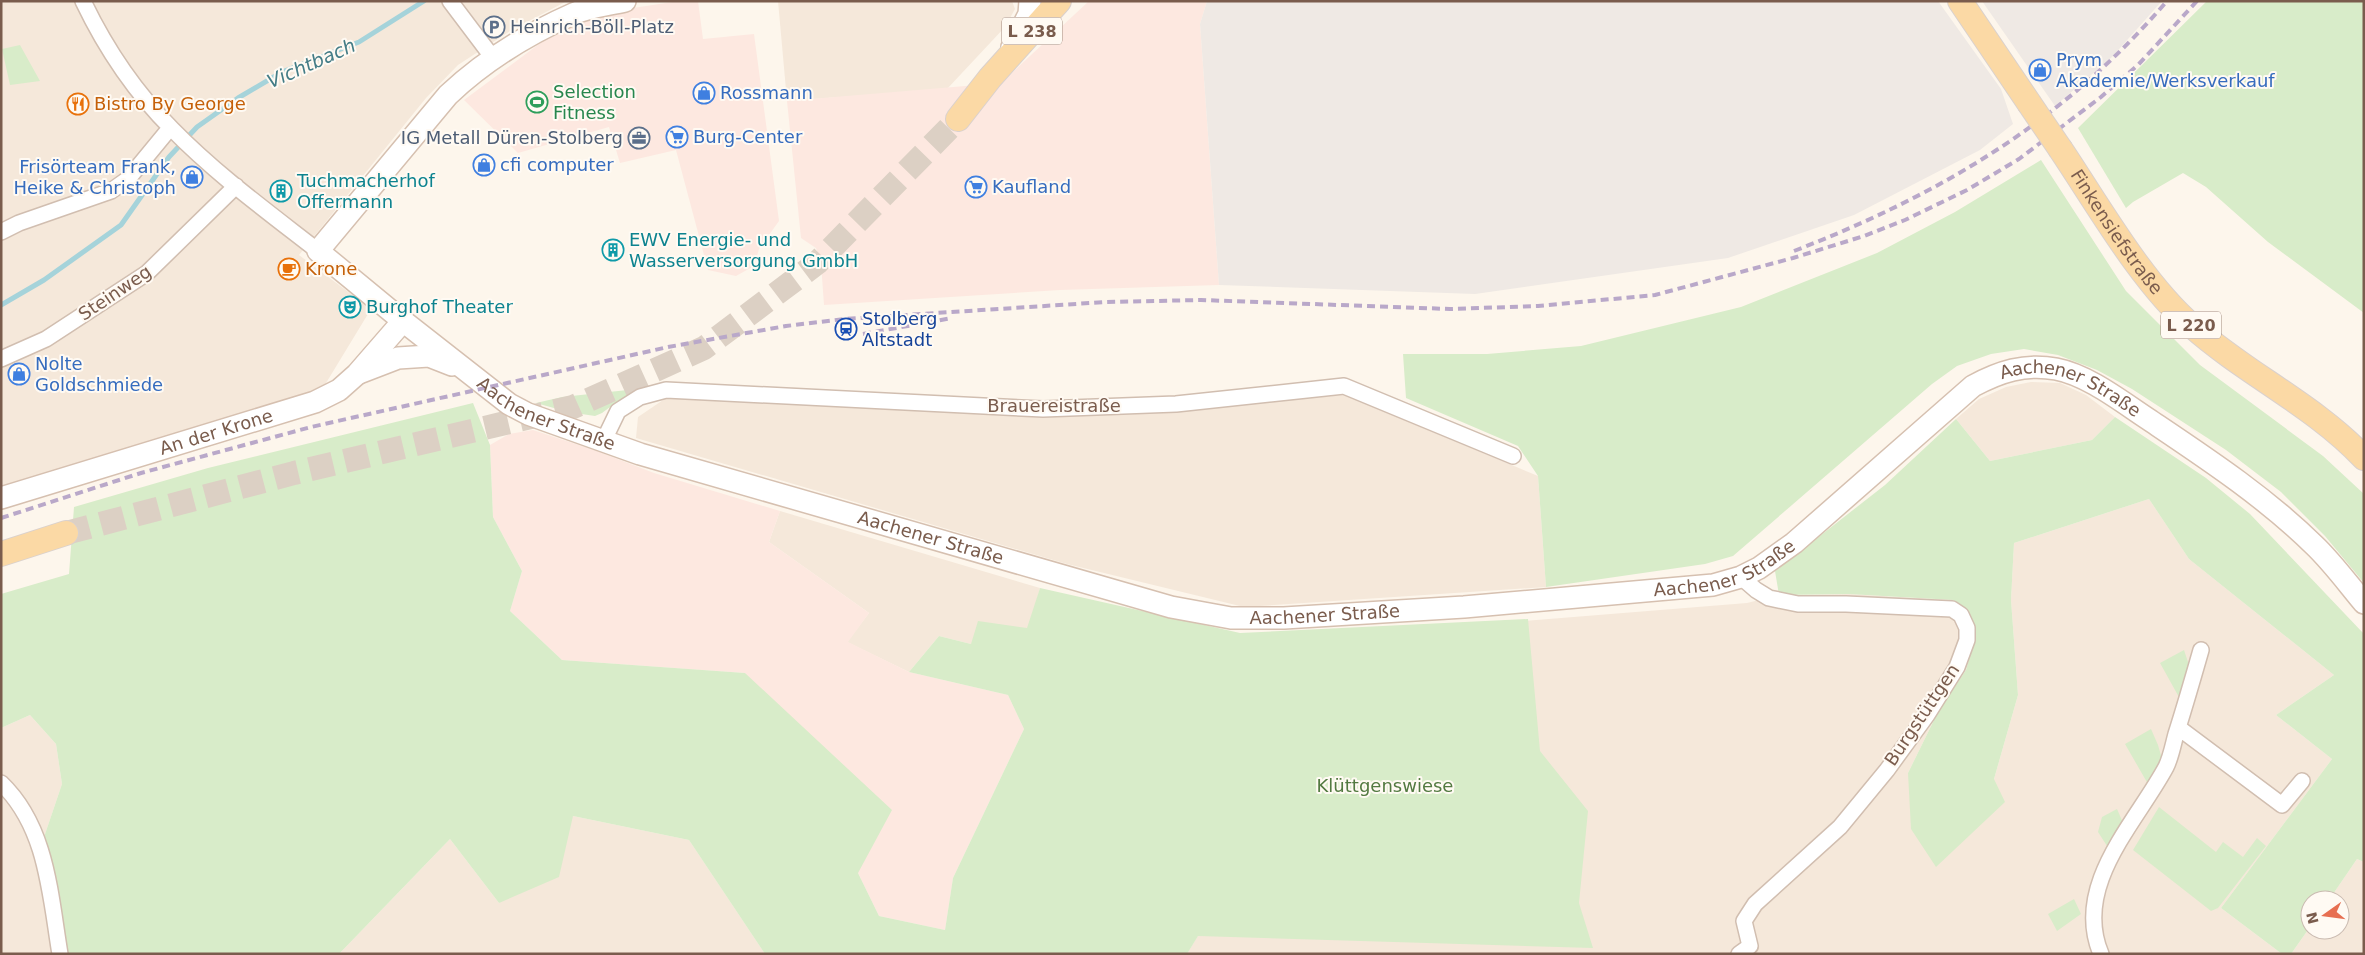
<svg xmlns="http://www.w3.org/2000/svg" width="2365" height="955" font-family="'DejaVu Sans',sans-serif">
	<rect width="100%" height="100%" fill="#fdf6ec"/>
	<path fill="#f5e8da" d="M 1,1 L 567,1 L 510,31 L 458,65 L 426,98 L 299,255 L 371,309 L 323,388 L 220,425 L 1,488 Z
		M 778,1 L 1012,1 L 1015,9 L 1005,27 L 947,89 L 787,101 Z
		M 2031,382 L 2060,383 L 2086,395 L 2115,417 L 2092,440 L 1990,461 L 1956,419 L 1979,399 L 2006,387 Z
		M 1344,395 L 1538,476 L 1546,587 L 1244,607 L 1067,564 L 636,438 L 638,417 L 669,396 L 1178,410 Z
		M 2149,499 L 2189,559 L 2334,675 L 2276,715 L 2332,759 L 2221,908 L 2282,954 L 1187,954 L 1217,903 L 1533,743 L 1524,621 L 1747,603 L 1779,595 L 1848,594 L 1953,600 L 1967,609 L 1974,642 L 1966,670 L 1938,712 L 1908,773 L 1994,779 L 2018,695 L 2011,600 L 2014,543 Z
		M 780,511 L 1040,588 L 1029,629 L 971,644 L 939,636 L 909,672 L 847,642 L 869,613 L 769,542 Z
		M 30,715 L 56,744 L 62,784 L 43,840 L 27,805 L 1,774 L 1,728 Z
		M 1,793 L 19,809 L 37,857 L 54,954 L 1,954 Z
		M 573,816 L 689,840 L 765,954 L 339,954 L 450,839 L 499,903 Z
		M 2357,859 L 2364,862 L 2364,954 L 2291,954 L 2310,927 L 2310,930 L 2340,930 L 2340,900 L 2329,900 Z"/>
	<path fill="#fde8e0" d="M 679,1 L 698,1 L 703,39 L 754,34 L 779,221 L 759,249 L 754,266 L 736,276 L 708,270 L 676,150 L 620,163 L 609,127 L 518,153 L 464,100 L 543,41 L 587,21 L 633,8 Z
		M 1089,1 L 1207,1 L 1200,24 L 1219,285 L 1060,290 L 824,305 L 821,263 L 816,248 L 801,238 L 787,101 L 1001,83 Z
		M 533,430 L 594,450 L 654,473 L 780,511 L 769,542 L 869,613 L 848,642 L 909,672 L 1008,695 L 1024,729 L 953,878 L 945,930 L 879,916 L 858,873 L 745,673 L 562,660 L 510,611 L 522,571 L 493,517 L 490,445 L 509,434 Z"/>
	<path fill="#efe9e4" d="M 1207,1 L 1938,1 L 2001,89 L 2013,124 L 1980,150 L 1854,215 L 1728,258 L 1475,294 L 1219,285 L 1200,24 Z
		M 1982,1 L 2162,1 L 2112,57 L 2055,106 Z"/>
	<path fill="#d8ecc9" d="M 2207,1 L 2364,1 L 2364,313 L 2268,242 L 2206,187 L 2183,173 L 2133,202 L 2126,208 L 2078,128 Z
		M 20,45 L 40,81 L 10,85 L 2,49 Z
		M 2041,160 L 2126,291 L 2200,365 L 2323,456 L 2364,494 L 2364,583 L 2325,536 L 2281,492 L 2226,450 L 2132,389 L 2097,370 L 2058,355 L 2024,349 L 1991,354 L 1957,366 L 1932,384 L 1733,556 L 1705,564 L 1546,587 L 1538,476 L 1518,446 L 1406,398 L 1403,354 L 1487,354 L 1581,346 L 1741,307 L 1877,253 L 1955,212 Z
		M 637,389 L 614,404 L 602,413 L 595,416 L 568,412 L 536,403 L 562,397 Z
		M 473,403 L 490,445 L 493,517 L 522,571 L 510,611 L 562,660 L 745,673 L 892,810 L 858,873 L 879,916 L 945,930 L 953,878 L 1024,729 L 1008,695 L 909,672 L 939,636 L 971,644 L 978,621 L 1027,628 L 1040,588 L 1240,633 L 1528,619 L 1540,751 L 1588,811 L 1579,903 L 1593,948 L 1198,936 L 1187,954 L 765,954 L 689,840 L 573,816 L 559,877 L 499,903 L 450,839 L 339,954 L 65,954 L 43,840 L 62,784 L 56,744 L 30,715 L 1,728 L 1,594 L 69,574 L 74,507 L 208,468 Z
		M 2115,417 L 2206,478 L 2250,514 L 2364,634 L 2364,862 L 2357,859 L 2329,900 L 2310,900 L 2310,927 L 2291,954 L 2282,954 L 2221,908 L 2332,759 L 2276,715 L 2334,675 L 2189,559 L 2149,499 L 2014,543 L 2011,600 L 2018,695 L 1994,779 L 2005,802 L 1936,867 L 1911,829 L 1908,773 L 1938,712 L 1966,670 L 1974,642 L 1967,609 L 1953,600 L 1848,594 L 1779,595 L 1775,571 L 1885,485 L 1956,419 L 1990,461 L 2092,440 Z
		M 2184,650 L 2189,665 L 2180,699 L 2160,663 Z
		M 2151,729 L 2158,745 L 2162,759 L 2148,784 L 2125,744 Z
		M 2159,807 L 2216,852 L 2223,842 L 2243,857 L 2257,838 L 2266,846 L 2218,908 L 2211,911 L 2133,850 Z
		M 2117,809 L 2124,825 L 2109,849 L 2098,832 L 2102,817 Z
		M 2074,899 L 2081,914 L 2057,931 L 2048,914 Z"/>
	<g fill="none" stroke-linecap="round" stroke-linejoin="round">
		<path stroke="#a5d3da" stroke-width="5" d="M 1,305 L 44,280 L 121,225 L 169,157 L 197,127 L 238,98 L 282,72 L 359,42 L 424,1"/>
		<path stroke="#dcd0c4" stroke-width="24" stroke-dasharray="24 12" stroke-linecap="butt" d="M 66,533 L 294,473 L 573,407 L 704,348 L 817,263 L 958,119"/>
		<g stroke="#d1beb0" stroke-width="18">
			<path id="street" d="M 83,1 C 105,47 136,93 172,129 C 216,174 268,212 318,251
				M 450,1 L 493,58
				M 1,232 L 19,223 L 111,191 L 128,179 L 170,128
				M 1,359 L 46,339 L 147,273 L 236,186
				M 604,440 L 618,411 L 640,397 L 666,390 L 1043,409 L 1176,404 L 1344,386 L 1513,456
				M 2179,728 L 2282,805 L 2302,781
				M 1,783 C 47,827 50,894 60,954
				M 1739,954 L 1750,946 L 1744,921 L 1755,904 L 1840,827 L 1887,770 L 1927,715 L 1957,667 L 1967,640 L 1967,628 L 1961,615 L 1952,609 L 1846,604 L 1798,604 L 1769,598 L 1756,590 L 1741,577
				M 2101,954 C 2072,885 2136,823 2166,767 C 2171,757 2173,745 2176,734 C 2185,706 2193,678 2201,650"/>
		</g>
		<g stroke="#d6c0b0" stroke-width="24">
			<g id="secondary">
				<path id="s1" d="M 625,1 C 608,5 588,7 573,14 C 528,34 484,61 448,95 L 318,251 L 403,321 L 509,404 L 528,414 L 640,454 L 1171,607 L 1231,618 L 1284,618 L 1464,607 L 1713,585 L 1741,577 L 1759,568 L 1794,543 L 1973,386 C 1999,372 2025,363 2056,369 C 2088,375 2122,402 2148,419 C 2206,458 2264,496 2314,545 C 2332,562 2348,584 2364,603"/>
				<path d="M 1012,47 L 1029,14 L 1030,1"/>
				<path d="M 359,373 L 398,358 L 429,356 L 452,365"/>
				<path id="s2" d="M 1,498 L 315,402 L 339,390 L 357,374 L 403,321"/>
			</g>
		</g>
		<g stroke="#dad1cd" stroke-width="26">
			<g id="primary">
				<path d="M 1960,1 L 2029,103"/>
				<path d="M 958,119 L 990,78 L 1059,1"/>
				<path id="s3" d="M 2061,150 C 2098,205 2142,283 2192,326 C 2246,374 2314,405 2364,458"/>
				<path d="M 1,554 L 66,533"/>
			</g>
		</g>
		<use href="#street" stroke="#fff" stroke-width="15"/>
		<use href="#secondary" stroke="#fff" stroke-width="21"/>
		<use href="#primary" stroke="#fbd9a5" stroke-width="24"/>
		<path stroke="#b9a8c9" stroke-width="4" stroke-dasharray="8 5" stroke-linecap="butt" d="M 1794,251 C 1941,194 2063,122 2167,1
			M 863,334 L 952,318
			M 1,518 L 141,473 L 311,427 L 668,347 L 786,326 L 844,319 L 1106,302 L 1201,300 L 1450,309 L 1538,306 L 1655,295 L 1793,258 L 1864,236 L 1905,220 L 1967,190 L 2019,159 L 2101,97 L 2138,65 L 2197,1"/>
		<g stroke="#dad1cd" stroke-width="26" stroke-linecap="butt">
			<path id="primary-bridge" d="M 2029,103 L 2061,150"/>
		</g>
		<use href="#primary-bridge" stroke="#fbd9a5" stroke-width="24"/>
	</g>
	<defs>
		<g id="parking-ring" transform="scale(1.125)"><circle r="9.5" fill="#fffaf3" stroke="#5c6f8a" stroke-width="1.5"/><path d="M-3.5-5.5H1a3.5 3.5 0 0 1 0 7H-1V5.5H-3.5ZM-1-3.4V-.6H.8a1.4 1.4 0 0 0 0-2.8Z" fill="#5c6f8a"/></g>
		<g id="shop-ring" transform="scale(1.125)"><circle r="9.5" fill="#fffaf3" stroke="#3f7fe0" stroke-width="1.5"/><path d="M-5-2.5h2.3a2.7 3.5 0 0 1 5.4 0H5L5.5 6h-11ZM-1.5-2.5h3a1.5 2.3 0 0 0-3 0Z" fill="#3f7fe0"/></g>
		<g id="stadium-ring" transform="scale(1.125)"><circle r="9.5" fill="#fffaf3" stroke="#2e9e5b" stroke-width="1.5"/><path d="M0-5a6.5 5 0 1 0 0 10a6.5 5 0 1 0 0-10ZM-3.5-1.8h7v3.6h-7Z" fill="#2e9e5b"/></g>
		<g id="restaurant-ring" transform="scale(1.125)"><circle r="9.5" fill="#fffaf3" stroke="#e8710a" stroke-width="1.5"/><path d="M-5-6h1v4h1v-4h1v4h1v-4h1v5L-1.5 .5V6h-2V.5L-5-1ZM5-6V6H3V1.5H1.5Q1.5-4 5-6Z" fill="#e8710a"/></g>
		<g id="supermarket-ring" transform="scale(1.125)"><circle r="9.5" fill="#fffaf3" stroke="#3f7fe0" stroke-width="1.5"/><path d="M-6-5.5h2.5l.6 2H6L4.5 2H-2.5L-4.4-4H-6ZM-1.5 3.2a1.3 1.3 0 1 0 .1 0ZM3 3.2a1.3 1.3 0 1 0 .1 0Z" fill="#3f7fe0"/></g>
		<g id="office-ring" transform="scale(1.125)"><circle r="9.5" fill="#fffaf3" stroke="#5c6f8a" stroke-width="1.5"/><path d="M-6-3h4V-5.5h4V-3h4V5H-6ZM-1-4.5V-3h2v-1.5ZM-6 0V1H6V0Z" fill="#5c6f8a"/></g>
		<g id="building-ring" transform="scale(1.125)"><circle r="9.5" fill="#fffaf3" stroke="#0f9aa8" stroke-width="1.5"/><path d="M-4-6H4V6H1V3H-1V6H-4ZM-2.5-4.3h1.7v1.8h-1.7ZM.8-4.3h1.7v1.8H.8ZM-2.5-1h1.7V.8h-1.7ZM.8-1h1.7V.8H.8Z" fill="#0f9aa8"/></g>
		<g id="cafe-ring" transform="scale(1.125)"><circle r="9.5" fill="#fffaf3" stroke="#e8710a" stroke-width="1.5"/><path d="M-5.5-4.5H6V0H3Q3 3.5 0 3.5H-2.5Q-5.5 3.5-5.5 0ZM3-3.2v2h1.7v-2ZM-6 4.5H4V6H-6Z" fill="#e8710a"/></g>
		<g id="theatre-ring" transform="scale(1.125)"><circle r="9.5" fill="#fffaf3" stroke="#0f9aa8" stroke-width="1.5"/><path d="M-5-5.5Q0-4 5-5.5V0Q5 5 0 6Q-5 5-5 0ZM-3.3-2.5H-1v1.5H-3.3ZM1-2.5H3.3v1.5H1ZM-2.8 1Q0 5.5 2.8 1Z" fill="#0f9aa8"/></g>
		<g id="station-ring" transform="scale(1.125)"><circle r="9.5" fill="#fffaf3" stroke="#1a4fb4" stroke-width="1.5"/><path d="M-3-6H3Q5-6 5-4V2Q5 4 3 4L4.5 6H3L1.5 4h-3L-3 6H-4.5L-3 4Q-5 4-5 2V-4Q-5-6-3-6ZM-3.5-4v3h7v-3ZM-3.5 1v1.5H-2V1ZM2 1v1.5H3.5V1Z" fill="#1a4fb4"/></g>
	</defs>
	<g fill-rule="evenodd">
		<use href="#parking-ring" x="494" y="27"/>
		<use href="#shop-ring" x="2040" y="70"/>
		<use href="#shop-ring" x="704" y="93"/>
		<use href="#stadium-ring" x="537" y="102"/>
		<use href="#restaurant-ring" x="78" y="104"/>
		<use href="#supermarket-ring" x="677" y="137"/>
		<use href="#office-ring" x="639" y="138"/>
		<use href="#shop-ring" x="484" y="165"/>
		<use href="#shop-ring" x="192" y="177"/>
		<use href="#supermarket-ring" x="976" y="187"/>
		<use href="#building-ring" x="281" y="191"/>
		<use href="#building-ring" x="613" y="250"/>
		<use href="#cafe-ring" x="289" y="269"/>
		<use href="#theatre-ring" x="350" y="307"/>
		<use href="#station-ring" x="846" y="329"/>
		<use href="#shop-ring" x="19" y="374"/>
	</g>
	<g text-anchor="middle" stroke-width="4" stroke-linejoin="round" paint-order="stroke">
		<g fill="#fffaf3" stroke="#a28b7f" stroke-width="1">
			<rect x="1002" y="17.5" width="60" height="27" rx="4"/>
			<rect x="2161" y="311.5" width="60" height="27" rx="4"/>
		</g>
		<g font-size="16" font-weight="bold" fill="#7a5c4d">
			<text x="1032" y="37">L 238</text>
			<text x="2191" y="331">L 220</text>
		</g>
		<g font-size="18" fill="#4e5e75" stroke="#fffaf3" text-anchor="start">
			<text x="510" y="33">Heinrich-Böll-Platz</text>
			<text x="623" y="144" text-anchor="end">IG Metall Düren-Stolberg</text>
		</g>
		<g font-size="18" fill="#366cbe" stroke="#fffaf3" text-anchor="start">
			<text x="2056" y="66">Prym<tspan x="2056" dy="21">Akademie/Werksverkauf</tspan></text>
			<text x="720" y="99">Rossmann</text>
			<text x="693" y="143">Burg-Center</text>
			<text x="500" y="171">cfi computer</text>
			<text x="176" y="173" text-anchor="end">Frisörteam Frank,<tspan x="176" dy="21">Heike &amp; Christoph</tspan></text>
			<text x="992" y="193">Kaufland</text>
			<text x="35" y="370">Nolte<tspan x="35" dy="21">Goldschmiede</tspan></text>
		</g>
		<g font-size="18" fill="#27864d" stroke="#fffaf3" text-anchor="start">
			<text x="553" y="98">Selection<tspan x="553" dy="21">Fitness</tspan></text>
		</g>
		<g font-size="18" fill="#c56008" stroke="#fffaf3" text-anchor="start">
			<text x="94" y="110">Bistro By George</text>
			<text x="305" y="275">Krone</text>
		</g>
		<g font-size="18" fill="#0d838f" stroke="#fffaf3" text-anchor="start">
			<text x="297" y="187">Tuchmacherhof<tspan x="297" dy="21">Offermann</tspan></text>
			<text x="629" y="246">EWV Energie- und<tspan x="629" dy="21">Wasserversorgung GmbH</tspan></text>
			<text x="366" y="313">Burghof Theater</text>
		</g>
		<g font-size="18" fill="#7a5c4d" stroke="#fffaf3">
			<text dy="6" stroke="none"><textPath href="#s3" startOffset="99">Finkensiefstraße</textPath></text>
			<text transform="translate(115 293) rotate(-34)" y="6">Steinweg</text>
			<text dy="6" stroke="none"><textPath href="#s1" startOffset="2324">Aachener Straße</textPath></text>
			<text x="1054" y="412">Brauereistraße</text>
			<text dy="6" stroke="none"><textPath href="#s1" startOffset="689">Aachener Straße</textPath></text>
			<text dy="6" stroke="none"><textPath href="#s2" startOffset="225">An der Krone</textPath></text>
			<text dy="6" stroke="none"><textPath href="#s1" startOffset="1094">Aachener Straße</textPath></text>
			<text dy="6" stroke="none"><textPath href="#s1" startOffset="1904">Aachener Straße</textPath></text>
			<text dy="6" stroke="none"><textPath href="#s1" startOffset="1499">Aachener Straße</textPath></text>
			<text transform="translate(1922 715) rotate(-56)" y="6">Burgstüttgen</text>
		</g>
		<g font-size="18" fill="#164399" stroke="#fffaf3" text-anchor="start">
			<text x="862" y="325">Stolberg<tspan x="862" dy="21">Altstadt</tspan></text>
		</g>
		<g font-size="18" fill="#537a41" stroke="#fffaf3">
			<text x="1385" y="792">Klüttgenswiese</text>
		</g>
		<g font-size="19" font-style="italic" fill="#437c86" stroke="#fffaf3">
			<text transform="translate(311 63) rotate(-24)" y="7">Vichtbach</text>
		</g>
	</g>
	<rect width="2365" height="955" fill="none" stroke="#7a5c4d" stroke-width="5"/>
	<g transform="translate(2325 915) rotate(256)"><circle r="24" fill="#fffaf3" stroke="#cabbb1"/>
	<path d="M0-4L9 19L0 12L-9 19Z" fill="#e76f51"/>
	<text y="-8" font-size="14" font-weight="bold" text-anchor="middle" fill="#7a5c4d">N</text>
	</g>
</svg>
